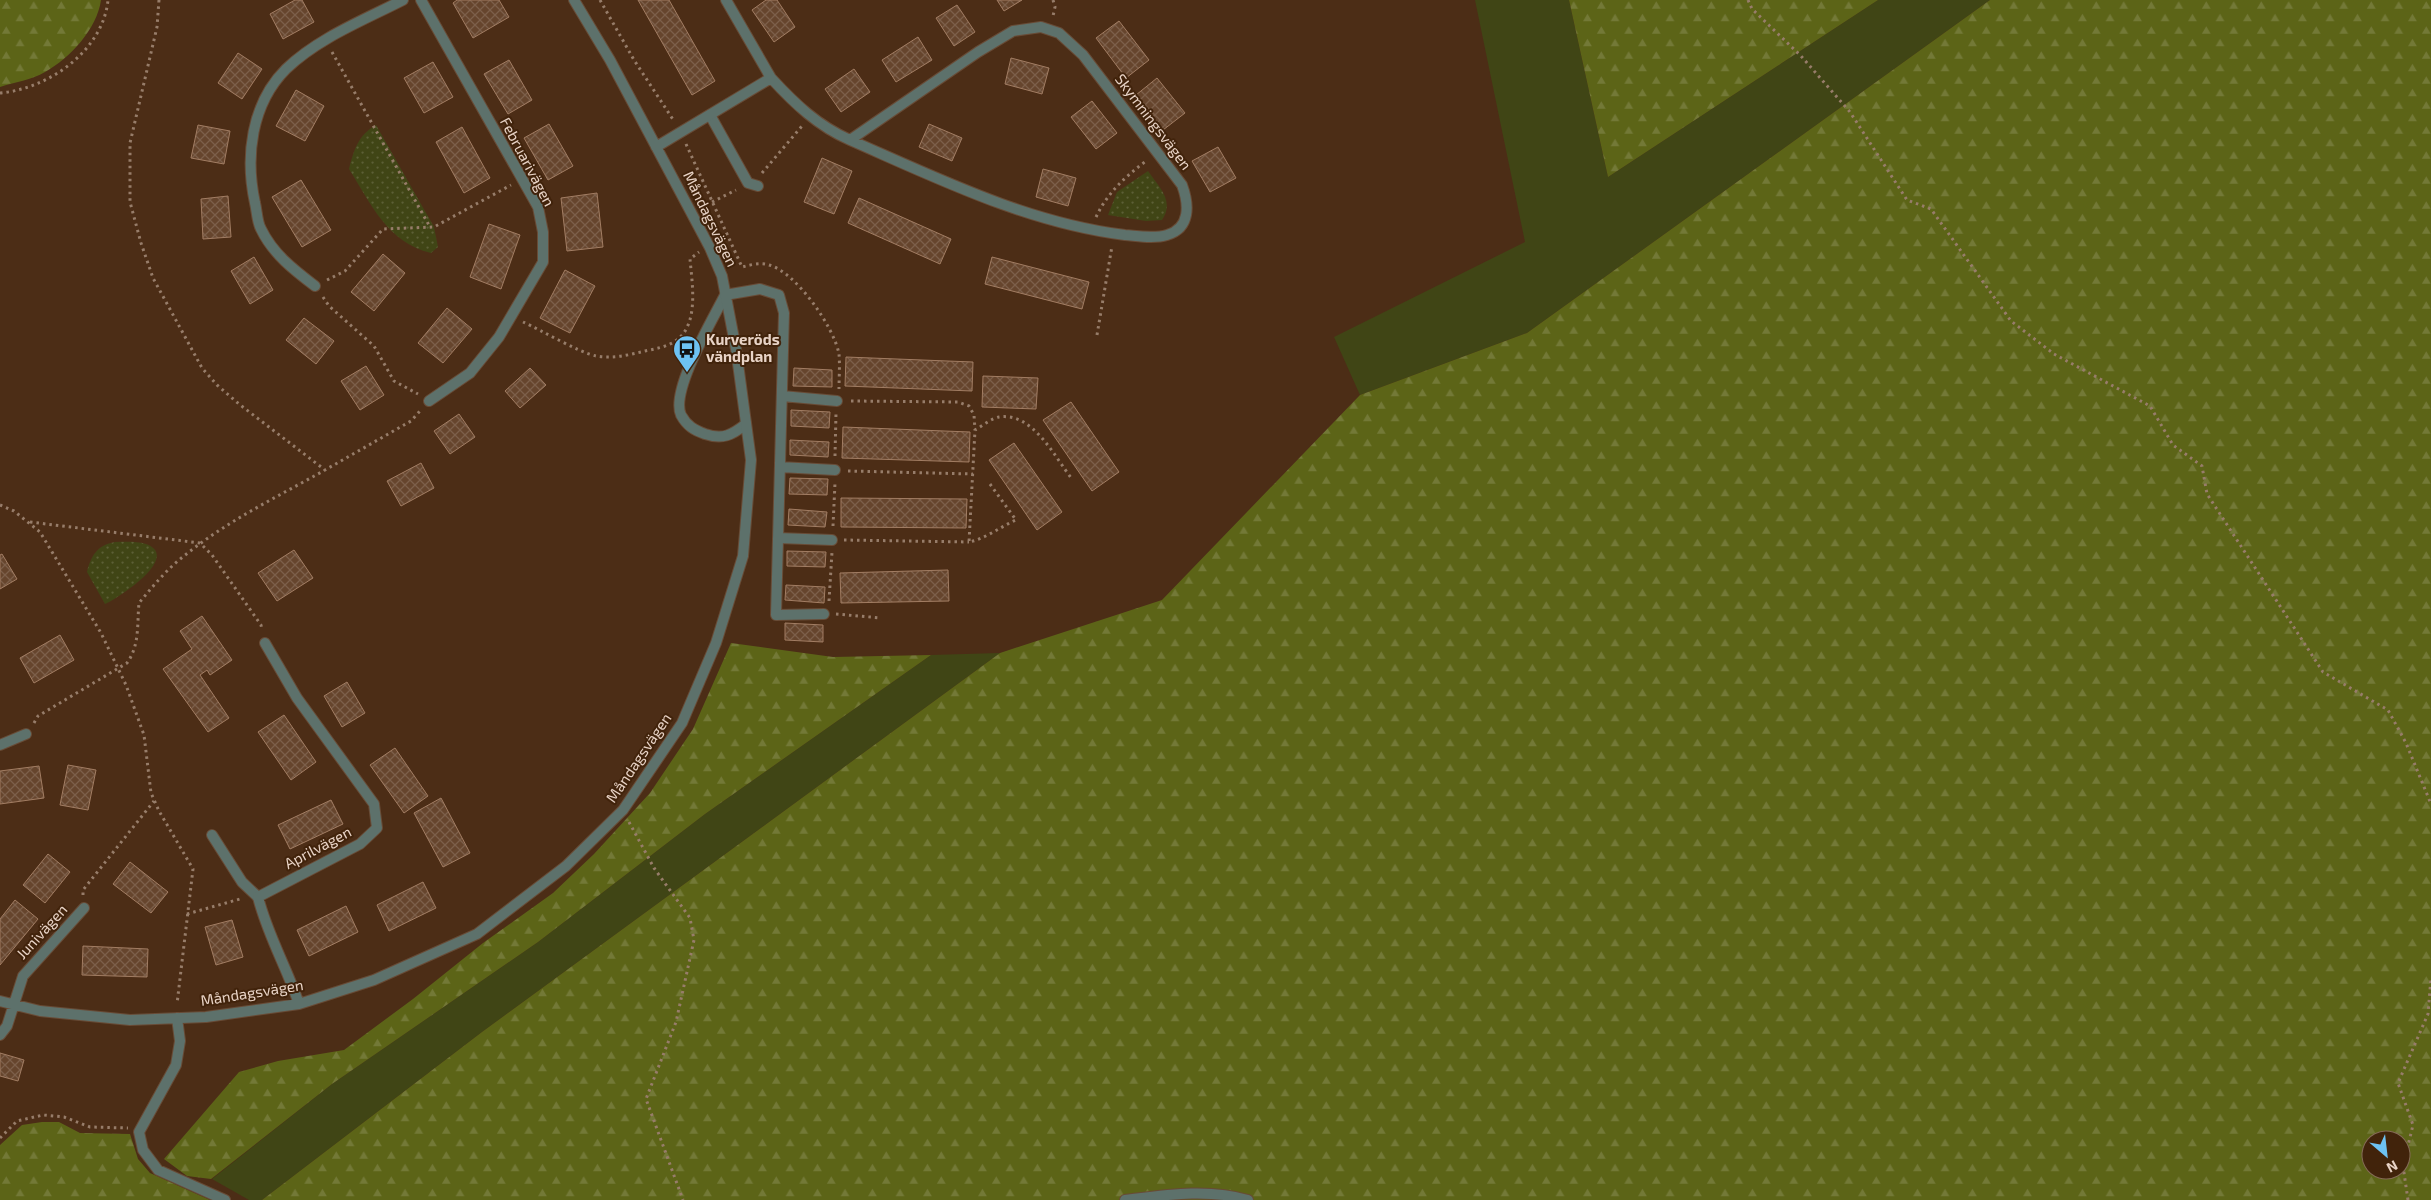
<svg xmlns="http://www.w3.org/2000/svg" width="2431" height="1200" font-family="'Exo 2',sans-serif">
	<defs>
		<pattern id="forest-firs" width="22" height="20" patternUnits="userSpaceOnUse" patternTransform="scale(1.25)"><rect width="22" height="20" fill="#5c6417"/><path d="M5 1l3.5 6h-7zM16 11l3.5 6h-7z" fill="#737937"/></pattern>
		<pattern id="park-dots" width="8" height="8" patternUnits="userSpaceOnUse" patternTransform="scale(1.25)"><rect width="8" height="8" fill="#404515"/><path d="M2 2h.1M6 6h.1" fill="none" stroke="#5c5f36" stroke-width="1.8" stroke-linecap="round"/></pattern>
		<pattern id="building-cross-hatch" width="8" height="8" patternUnits="userSpaceOnUse" patternTransform="scale(1.25)"><rect width="8" height="8" fill="#66452d"/><path d="M0 0l8 8M0 8l8-8" fill="none" stroke="#7c5f4a"/></pattern>
	</defs>
	<rect width="100%" height="100%" fill="#4c2d16"/>
	<path fill="#404515" d="M 1475,0 L 1569,0 L 1608,177 L 1878,0 L 1990,0 L 1527,333 L 1360,395 L 1334,337 L 1525,242 Z
		M 1000,653 L 482,1032 L 262,1200 L 249,1200 L 212,1179 L 332,1084 L 538,942 L 705,814 L 931,655 Z"/>
	<path fill="url(#forest-firs)" fill-rule="evenodd" d="M 0,0 L 101,0 C 97,29 70,58 45,72 C 32,80 14,82 0,87 Z
		M 1569,0 L 1878,0 L 1608,177 Z
		M 1990,0 L 2431,0 L 2431,1200 L 262,1200 L 482,1032 L 1000,653 L 1162,600 L 1360,395 L 1527,333 ZM 2371,1140 L 2401,1140 L 2401,1170 L 2371,1170 Z
		M 731,643 L 833,657 L 931,655 L 705,814 L 538,942 L 332,1084 L 211,1179 L 187,1176 L 164,1159 L 239,1072 L 278,1061 L 344,1050 L 413,999 L 483,943 L 553,893 L 594,854 L 650,793 L 693,729 Z
		M 42,1122 L 59,1122 L 80,1133 L 130,1134 L 138,1159 L 150,1173 L 210,1200 L 0,1200 L 0,1145 L 22,1125 Z"/>
	<path fill="url(#park-dots)" d="M 376,125 L 434,227 L 438,247 L 431,253 C 387,242 371,204 349,169 C 354,150 358,135 376,125 Z
		M 1148,171 C 1159,187 1175,201 1162,220 L 1146,221 L 1108,215 L 1117,192 Z
		M 115,542 C 125,542 136,541 146,544 C 182,557 118,598 105,604 L 87,572 C 91,556 97,545 115,542 Z"/>
	<path fill="url(#building-cross-hatch)" stroke="#a27d63" d="M 295,0 L 302,0 L 314,22 L 283,39 L 270,14 Z
		M 457,0 L 499,0 L 509,17 L 473,38 L 453,3 Z
		M 638,0 L 669,0 L 715,81 L 692,95 Z
		M 766,0 L 777,0 L 795,27 L 774,42 L 752,10 Z
		M 997,0 L 1022,0 L 1004,11 Z
		M 957,5 L 975,32 L 954,46 L 936,18 Z
		M 1119,21 L 1149,60 L 1126,78 L 1096,38 Z
		M 918,37 L 932,60 L 896,82 L 882,60 Z
		M 238,53 L 262,69 L 242,99 L 218,83 Z
		M 1011,58 L 1049,68 L 1042,94 L 1005,84 Z
		M 509,60 L 532,100 L 508,114 L 484,74 Z
		M 433,62 L 453,97 L 424,113 L 404,78 Z
		M 854,69 L 870,92 L 841,112 L 825,89 Z
		M 1157,78 L 1185,113 L 1163,130 L 1136,95 Z
		M 296,90 L 324,106 L 305,141 L 276,126 Z
		M 1092,101 L 1117,133 L 1096,149 L 1071,117 Z
		M 549,124 L 573,166 L 548,180 L 524,138 Z
		M 929,124 L 962,138 L 952,161 L 919,147 Z
		M 198,125 L 230,131 L 224,164 L 191,158 Z
		M 462,127 L 490,178 L 464,193 L 436,142 Z
		M 1218,147 L 1236,178 L 1210,192 L 1192,161 Z
		M 822,158 L 852,171 L 834,214 L 804,202 Z
		M 1043,169 L 1076,178 L 1068,206 L 1036,197 Z
		M 301,180 L 331,230 L 302,247 L 272,197 Z
		M 597,193 L 603,247 L 567,251 L 561,198 Z
		M 228,196 L 231,237 L 203,239 L 201,199 Z
		M 859,198 L 951,239 L 940,264 L 848,223 Z
		M 489,224 L 520,235 L 501,289 L 470,277 Z
		M 383,254 L 405,273 L 374,311 L 351,292 Z
		M 254,257 L 273,290 L 250,304 L 231,271 Z
		M 992,257 L 1089,282 L 1082,309 L 985,284 Z
		M 565,270 L 595,286 L 570,333 L 540,318 Z
		M 447,308 L 472,329 L 443,363 L 418,343 Z
		M 304,318 L 334,341 L 316,364 L 286,340 Z
		M 846,357 L 973,362 L 972,391 L 845,386 Z
		M 366,366 L 384,395 L 360,410 L 341,381 Z
		M 530,368 L 546,385 L 520,408 L 505,391 Z
		M 794,368 L 832,370 L 832,387 L 793,386 Z
		M 983,376 L 1038,378 L 1036,409 L 982,407 Z
		M 1071,402 L 1119,472 L 1092,491 L 1043,420 Z
		M 791,410 L 830,412 L 829,428 L 791,426 Z
		M 459,414 L 475,437 L 450,454 L 434,431 Z
		M 843,427 L 970,432 L 969,462 L 842,458 Z
		M 790,440 L 829,442 L 828,457 L 790,455 Z
		M 1014,443 L 1062,512 L 1037,530 L 989,460 Z
		M 421,463 L 434,488 L 401,506 L 387,481 Z
		M 790,478 L 828,479 L 827,495 L 789,494 Z
		M 841,498 L 967,499 L 966,528 L 841,527 Z
		M 789,509 L 827,512 L 825,527 L 788,525 Z
		M 294,550 L 313,578 L 277,601 L 258,573 Z
		M 787,551 L 826,552 L 825,567 L 787,566 Z
		M 2,554 L 17,579 L 0,589 L 0,555 Z
		M 948,570 L 949,601 L 841,603 L 840,573 Z
		M 786,585 L 825,587 L 824,603 L 785,600 Z
		M 202,616 L 232,660 L 210,675 L 207,670 L 200,675 L 229,718 L 208,732 L 163,669 L 192,649 L 180,631 Z
		M 785,623 L 823,625 L 823,642 L 785,640 Z
		M 60,635 L 74,660 L 34,683 L 20,658 Z
		M 347,682 L 365,713 L 342,727 L 324,696 Z
		M 284,715 L 316,762 L 291,780 L 258,732 Z
		M 395,748 L 428,796 L 404,813 L 370,765 Z
		M 68,765 L 96,770 L 88,810 L 60,805 Z
		M 39,766 L 44,798 L 0,804 L 0,771 Z
		M 441,798 L 470,853 L 443,867 L 414,813 Z
		M 331,800 L 343,824 L 290,849 L 278,825 Z
		M 48,854 L 70,872 L 45,903 L 23,885 Z
		M 130,862 L 168,892 L 151,913 L 113,884 Z
		M 423,882 L 436,908 L 389,931 L 377,905 Z
		M 15,900 L 38,919 L 0,965 L 0,919 Z
		M 346,906 L 358,932 L 309,956 L 297,930 Z
		M 232,920 L 243,957 L 216,965 L 205,927 Z
		M 83,946 L 148,949 L 147,977 L 82,975 Z
		M 0,1053 L 24,1060 L 18,1081 L 0,1076 Z"/>
	<g fill="none" stroke-linecap="round" stroke-linejoin="round">
		<g stroke="#684b36" stroke-width="12">
			<path id="service" d="M 710,115 L 748,183 L 758,186
				M 725,295 C 713,319 670,391 681,415 C 687,426 694,430 705,434 C 723,440 732,435 746,424
				M 212,835 L 242,882 L 258,897"/>
		</g>
		<g stroke="#684b36" stroke-width="12">
			<path id="minor" d="M 421,0 L 538,207 L 543,232 L 543,262 L 499,337 L 470,373 L 429,401
				M 726,0 L 771,78
				M 656,147 L 771,78 C 795,104 818,126 850,140 L 978,52 L 1013,31 L 1041,27 L 1059,33 L 1083,55 L 1182,185 C 1189,204 1191,228 1167,235 C 1154,239 1138,236 1125,235 C 1028,223 939,179 850,140
				M 315,286 C 294,270 273,254 261,229 C 257,222 257,211 255,203 C 245,157 251,104 286,69 C 318,38 364,20 403,0
				M 725,295 L 760,289 L 779,295 L 784,313 L 776,615 L 824,614
				M 782,396 L 837,401
				M 780,467 L 835,470
				M 778,538 L 832,540
				M 265,643 L 297,698 L 374,804 L 377,828 L 360,844 L 258,897 C 267,934 287,968 299,1004
				M 0,745 L 26,734
				M 0,1001 L 40,1011 L 130,1020 L 206,1017 L 299,1004 L 374,980 L 477,934 L 566,866 L 623,810 L 682,723 L 716,643 L 743,556 L 751,460 L 736,349 L 722,276 L 710,248 L 610,60 L 574,0
				M 177,1018 L 180,1041 L 176,1065 L 139,1132 L 143,1150 L 158,1170 L 225,1200
				M 0,1035 L 7,1026 L 23,976 L 84,908
				M 1125,1200 C 1165,1195 1208,1188 1248,1200"/>
		</g>
		<path stroke="#977d6a" stroke-width="3" stroke-dasharray="2.5 4" stroke-linecap="butt" d="M 159,0 L 157,27 L 130,143 L 130,202 L 141,243 L 153,278 L 202,368 L 217,385 L 239,404 L 325,470 L 411,421 L 420,411
			M 600,0 L 634,60 L 674,121
			M 1053,0 L 1055,7 L 1053,16
			M 1748,0 L 1752,9 L 1801,56 L 1850,112 L 1907,200 L 1931,209 L 2011,321 L 2054,354 L 2150,406 L 2173,445 L 2202,466 L 2207,494 L 2323,672 L 2388,710 L 2406,743 L 2431,804
			M 332,52 L 430,227
			M 0,93 C 48,89 103,51 108,0
			M 686,144 L 742,267 C 750,265 760,262 769,265 C 796,272 834,327 839,354 C 840,365 839,378 839,389
			M 762,173 L 802,126
			M 712,202 L 736,190
			M 1096,217 C 1108,192 1125,177 1146,161
			M 327,280 L 345,271 L 383,229 L 434,227 L 511,185
			M 323,297 L 329,306 L 374,346 L 394,381 L 418,394
			M 523,322 C 541,330 578,352 596,356 C 612,359 629,355 645,351 C 655,349 665,347 674,342 C 700,326 692,284 690,259 L 699,252
			M 1097,335 L 1112,246
			M 851,401 L 958,402 L 969,406 L 974,415 L 975,430
			M 835,456 L 836,413
			M 848,471 L 973,474
			M 990,484 L 1016,520 C 1000,527 985,539 969,542 L 975,430 C 982,426 992,418 999,417 C 1033,412 1054,456 1072,479
			M 0,505 L 14,511 L 40,532 L 101,633 L 126,685 L 144,735 L 151,793 L 159,811 L 193,869 L 177,1004
			M 30,522 L 200,543 L 212,555 L 261,625 L 262,630
			M 833,526 L 835,483
			M 844,540 L 969,542
			M 829,601 L 832,552
			M 836,614 L 881,618
			M 34,723 L 38,716 L 127,663 C 140,645 137,623 139,603 C 153,586 167,569 184,556 C 227,521 277,497 325,470
			M 629,822 L 654,868 L 690,918 L 694,940 L 676,1022 L 646,1099 L 683,1200
			M 83,895 L 83,890 L 154,801
			M 187,914 L 240,899
			M 0,1138 L 17,1121 L 43,1115 L 64,1117 L 90,1127 L 128,1128
			M 2408,1200 L 2403,1166 L 2413,1125 L 2398,1083 L 2428,1014 L 2431,978"/>
		<use href="#service" stroke="#5d716b" stroke-width="10"/>
		<use href="#minor" stroke="#5d716b" stroke-width="10"/>
	</g>
	<defs>
		<g id="bus-pin" transform="scale(1.4375)"><path d="M0 17L-7.5 6A9.5 9.5 0 1 1 7.5 6Z" fill="#6dc2f3" stroke="#41230b"/><path d="M-5-6H5V4H4V6H2V4H-2V6H-4V4H-5ZM-3.5-4V0h7V-4ZM-3.5 1.2v1.5H-2V1.2ZM2 1.2v1.5H3.5V1.2Z" fill="#111"/></g>
	</defs>
	<g fill-rule="evenodd">
		<use href="#bus-pin" x="687" y="349"/>
	</g>
	<g text-anchor="middle" stroke-width="4" stroke-linejoin="round" paint-order="stroke">
		<g font-size="15" fill="#e9d4c7" stroke="#41230b">
			<text transform="translate(1153 122) rotate(53)" y="5">Skymningsvägen</text>
			<text transform="translate(527 162) rotate(62)" y="5">Februarivägen</text>
			<text transform="translate(710 219) rotate(64)" y="5">Måndagsvägen</text>
			<text transform="translate(639 758) rotate(-56)" y="5">Måndagsvägen</text>
			<text transform="translate(318 848) rotate(-28)" y="5">Aprilvägen</text>
			<text transform="translate(42 932) rotate(-48)" y="5">Junivägen</text>
			<text transform="translate(252 993) rotate(-9)" y="5">Måndagsvägen</text>
		</g>
		<g font-size="15" font-weight="bold" fill="#e9d4c7" stroke="#41230b" text-anchor="start">
			<text x="706" y="345">Kurveröds<tspan x="706" dy="17">vändplan</tspan></text>
		</g>
	</g>
	<g transform="translate(2386 1155) rotate(152)"><circle r="24" fill="#41230b" stroke="#846a56"/>
	<path d="M0-4L9 19L0 12L-9 19Z" fill="#6dc2f3"/>
	<text y="-8" font-size="14" font-weight="bold" text-anchor="middle" fill="#e9d4c7">N</text>
	</g>
</svg>
